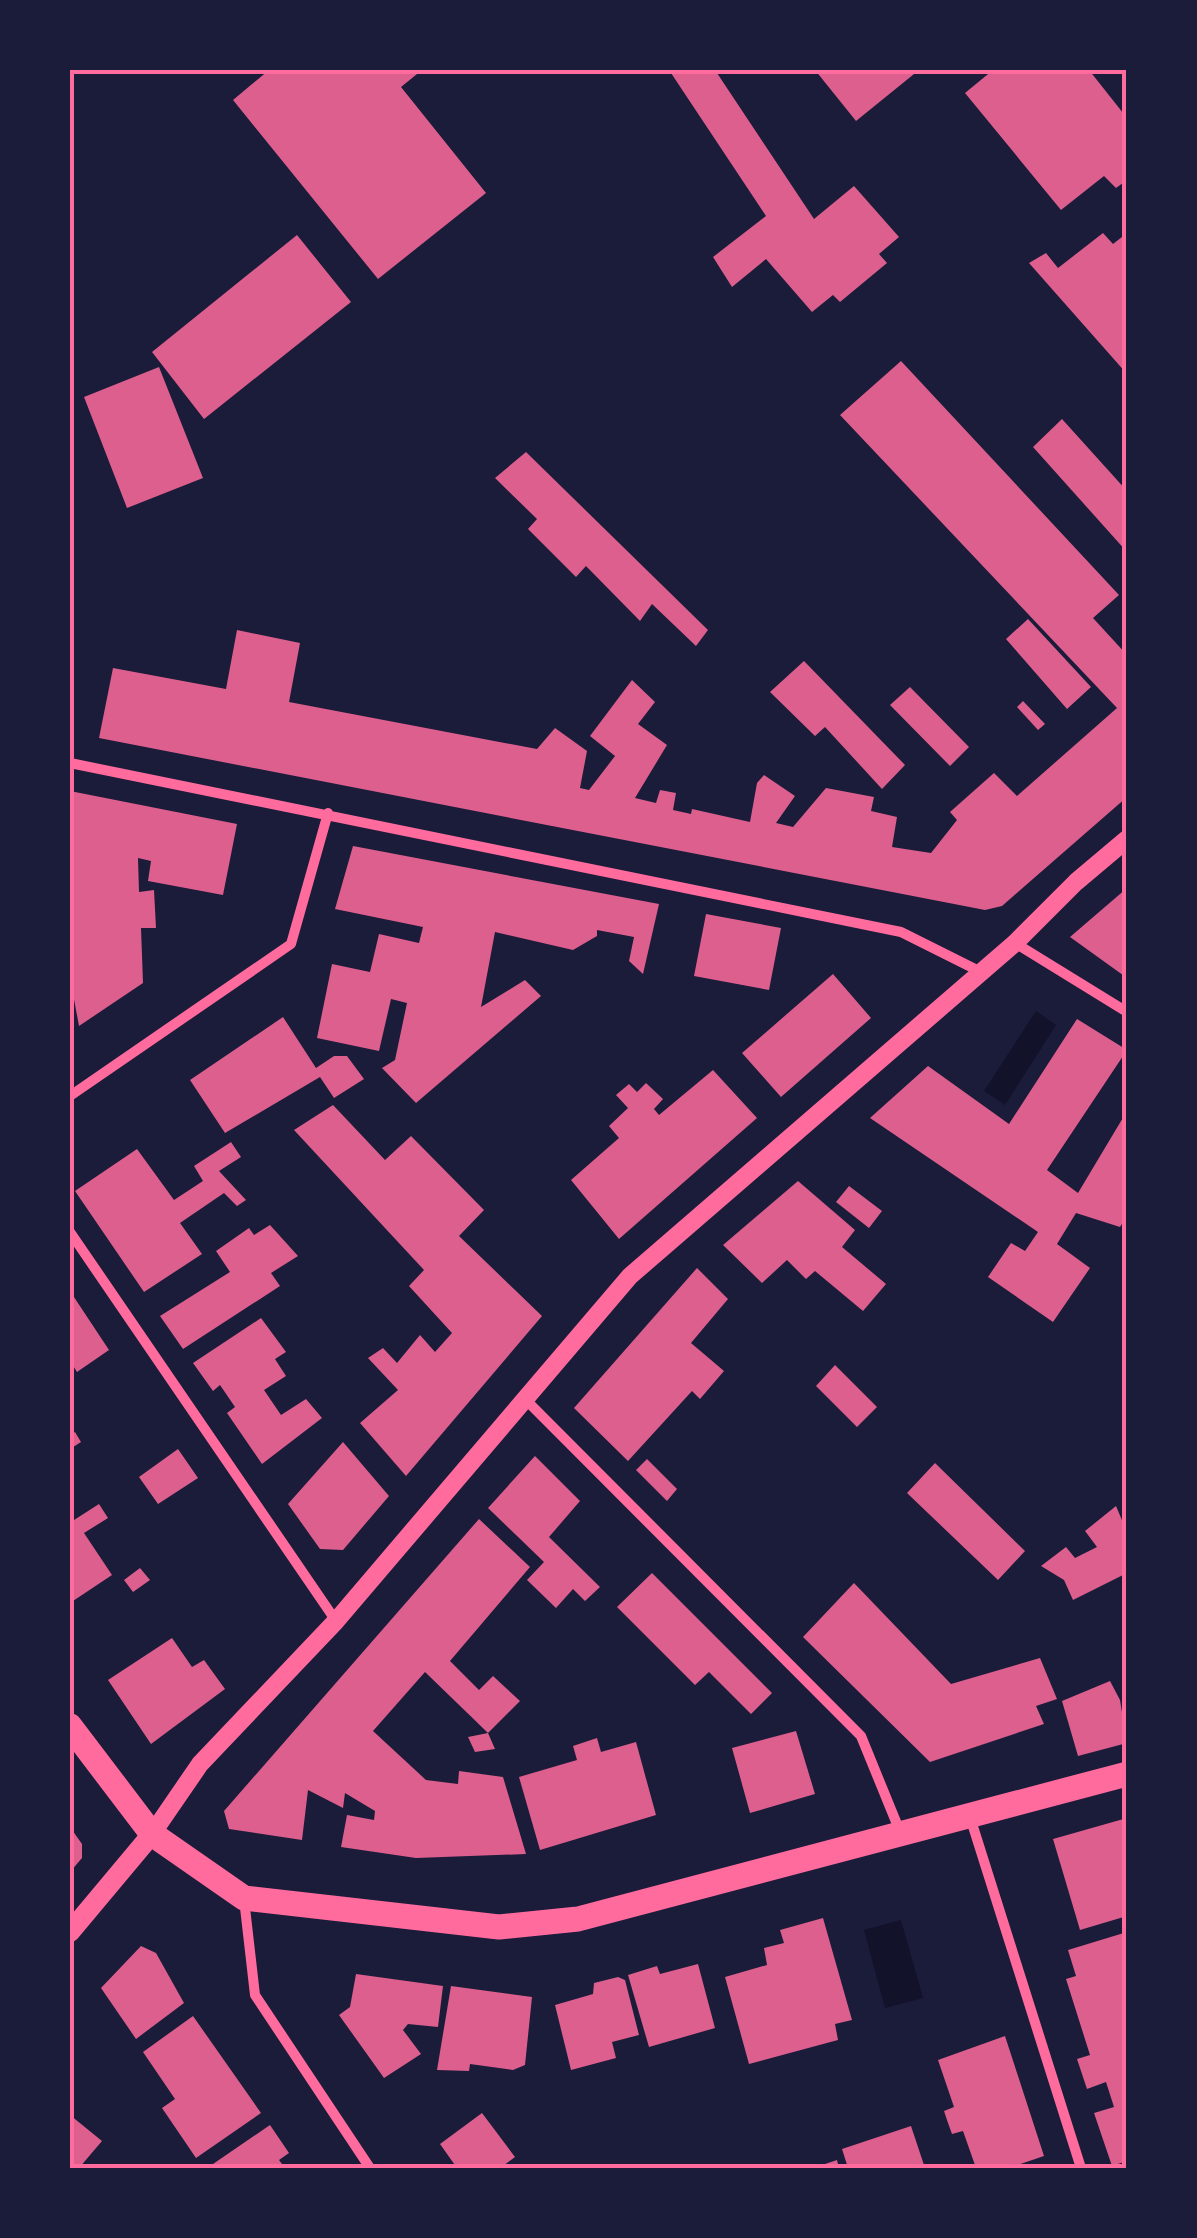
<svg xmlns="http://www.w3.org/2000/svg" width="1197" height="2238" font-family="Rubik,sans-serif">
	<rect width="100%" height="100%" fill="#1b1b3a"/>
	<path fill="#12122b" d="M 1036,1011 L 1056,1025 L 1005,1105 L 984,1091 Z
		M 901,1920 L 923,1998 L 885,2008 L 864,1930 Z"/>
	<path fill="#dd5f8e" d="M 269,70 L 422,70 L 401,87 L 486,193 L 378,279 L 233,100 Z
		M 669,70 L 715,70 L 814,219 L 854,186 L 899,237 L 879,254 L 887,263 L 840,302 L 833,295 L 812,312 L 766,259 L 732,287 L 713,257 L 766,216 Z
		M 815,70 L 919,70 L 856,121 Z
		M 993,70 L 1089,70 L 1127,118 L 1127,180 L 1116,188 L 1104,176 L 1061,210 L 965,93 Z
		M 1103,233 L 1113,244 L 1127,233 L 1127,325 L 1123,328 L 1127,334 L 1127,374 L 1029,263 L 1046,253 L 1058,268 Z
		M 297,235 L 351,302 L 204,419 L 152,352 Z
		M 901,361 L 1119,595 L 1093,618 L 1127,655 L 1127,797 L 1002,906 L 985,910 L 99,738 L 113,668 L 226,689 L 237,630 L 300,643 L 289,702 L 537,749 L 555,728 L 587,751 L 580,788 L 589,790 L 615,756 L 590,736 L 632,680 L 655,702 L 638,724 L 667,745 L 635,798 L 656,803 L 660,790 L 676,793 L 673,810 L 691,814 L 692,809 L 750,822 L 757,783 L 764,775 L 795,796 L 776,823 L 793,827 L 826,788 L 874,797 L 871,811 L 897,817 L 892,847 L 931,853 L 957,820 L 950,812 L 994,773 L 1017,796 L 1117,708 L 840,415 Z
		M 159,367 L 203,478 L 127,508 L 84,397 Z
		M 1062,419 L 1127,491 L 1127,552 L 1033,447 Z
		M 526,452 L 708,630 L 696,646 L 652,604 L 640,621 L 586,566 L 576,577 L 528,529 L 537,519 L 495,478 Z
		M 1028,619 L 1091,687 L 1067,709 L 1006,639 Z
		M 804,661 L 905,765 L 882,789 L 825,727 L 815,736 L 770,692 Z
		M 910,687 L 969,747 L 950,766 L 890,705 Z
		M 1023,701 L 1045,724 L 1038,730 L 1017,707 Z
		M 70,791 L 237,824 L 223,895 L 148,881 L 151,861 L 138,858 L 139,892 L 154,890 L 156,928 L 141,928 L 143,983 L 79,1026 L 70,978 Z
		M 353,846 L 659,904 L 643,974 L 629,961 L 634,937 L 597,930 L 597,936 L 573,950 L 495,932 L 481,1007 L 525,980 L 541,996 L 416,1103 L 382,1068 L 395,1060 L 407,1003 L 391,999 L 379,1051 L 317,1038 L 332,964 L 370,972 L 379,934 L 419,943 L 423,927 L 335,909 Z
		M 1127,888 L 1127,978 L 1070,937 Z
		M 706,914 L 781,928 L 769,990 L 694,976 Z
		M 833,974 L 871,1018 L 781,1097 L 742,1053 Z
		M 283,1017 L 316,1068 L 334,1056 L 347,1056 L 364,1079 L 334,1098 L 320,1077 L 225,1133 L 190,1080 Z
		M 1077,1019 L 1127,1050 L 1047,1170 L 1078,1193 L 1127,1111 L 1127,1216 L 1120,1227 L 1076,1213 L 1057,1244 L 1090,1268 L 1053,1322 L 988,1277 L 1011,1243 L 1025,1251 L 1038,1232 L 870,1118 L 928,1066 L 1009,1124 Z
		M 713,1070 L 757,1118 L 619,1239 L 571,1180 L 619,1138 L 609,1126 L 628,1108 L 616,1095 L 629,1084 L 637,1092 L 646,1083 L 663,1099 L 654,1109 L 659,1115 Z
		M 333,1105 L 385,1160 L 411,1136 L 484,1210 L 459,1236 L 542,1316 L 406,1476 L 360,1423 L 398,1390 L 368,1358 L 383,1348 L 397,1363 L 420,1335 L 435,1352 L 452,1333 L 409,1286 L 424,1270 L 294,1130 Z
		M 231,1142 L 241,1157 L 219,1171 L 246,1200 L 237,1206 L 224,1193 L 180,1223 L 202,1254 L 144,1292 L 75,1191 L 137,1149 L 174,1200 L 203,1181 L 194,1166 Z
		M 798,1181 L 855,1230 L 842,1247 L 886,1284 L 863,1311 L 815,1271 L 806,1279 L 787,1260 L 762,1283 L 723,1245 Z
		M 849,1186 L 882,1211 L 869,1228 L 836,1202 Z
		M 270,1225 L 298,1256 L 271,1273 L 280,1286 L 183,1349 L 160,1316 L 230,1272 L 216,1251 L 249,1228 L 254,1235 Z
		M 697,1268 L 728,1299 L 691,1343 L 724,1371 L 700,1399 L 692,1391 L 628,1461 L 574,1408 Z
		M 70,1291 L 109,1350 L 77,1372 L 70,1361 Z
		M 261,1318 L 286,1352 L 275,1359 L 286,1376 L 264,1390 L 281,1415 L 306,1399 L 322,1418 L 262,1464 L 227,1413 L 235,1407 L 220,1385 L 213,1391 L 193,1363 Z
		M 835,1365 L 877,1407 L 857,1427 L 816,1386 Z
		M 75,1432 L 81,1442 L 70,1449 L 70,1435 Z
		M 343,1442 L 389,1496 L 343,1550 L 320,1549 L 288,1504 Z
		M 178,1449 L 198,1478 L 158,1504 L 139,1477 Z
		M 535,1456 L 580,1501 L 549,1537 L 600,1587 L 585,1601 L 573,1589 L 556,1608 L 527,1580 L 544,1562 L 488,1508 Z
		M 647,1459 L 677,1489 L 667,1501 L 636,1470 Z
		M 935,1463 L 1025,1551 L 998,1580 L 907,1493 Z
		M 99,1504 L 108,1518 L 84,1533 L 112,1575 L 70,1603 L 70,1514 L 74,1520 Z
		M 1116,1506 L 1127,1532 L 1127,1573 L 1073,1600 L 1064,1580 L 1041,1566 L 1066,1547 L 1075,1558 L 1097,1547 L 1085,1531 Z
		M 479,1519 L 530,1567 L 450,1661 L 479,1690 L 493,1676 L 520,1701 L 488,1733 L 495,1749 L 475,1752 L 468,1737 L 488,1733 L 425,1672 L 373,1731 L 426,1780 L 458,1784 L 459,1771 L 503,1777 L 526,1854 L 416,1858 L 341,1847 L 347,1815 L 374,1820 L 375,1811 L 345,1793 L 343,1808 L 308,1790 L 302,1840 L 229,1829 L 224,1811 Z
		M 140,1568 L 150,1580 L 133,1592 L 124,1580 Z
		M 652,1573 L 772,1693 L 751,1714 L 709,1672 L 695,1685 L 617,1607 Z
		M 854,1583 L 951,1684 L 1040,1658 L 1057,1699 L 1036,1706 L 1044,1724 L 930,1762 L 803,1637 Z
		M 172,1638 L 192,1667 L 204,1660 L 225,1689 L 151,1744 L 108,1680 Z
		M 1110,1681 L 1120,1700 L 1127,1743 L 1078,1756 L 1062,1701 Z
		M 796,1731 L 815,1794 L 750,1813 L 732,1748 Z
		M 597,1738 L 601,1752 L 636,1742 L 656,1815 L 540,1850 L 519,1777 L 577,1760 L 573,1746 Z
		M 1127,1818 L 1127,1916 L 1080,1930 L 1053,1839 Z
		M 70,1827 L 82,1844 L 82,1858 L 70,1872 Z
		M 823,1918 L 852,2020 L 835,2024 L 838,2040 L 749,2064 L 725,1977 L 767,1965 L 764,1948 L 784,1943 L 780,1930 Z
		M 1127,1932 L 1127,1952 L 1123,1953 L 1127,1968 L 1127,2161 L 1112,2166 L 1094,2113 L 1114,2107 L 1106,2082 L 1087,2089 L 1077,2059 L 1090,2055 L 1066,1979 L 1076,1976 L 1068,1950 Z
		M 141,1946 L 156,1953 L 184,2003 L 136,2039 L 101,1988 Z
		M 698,1964 L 715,2028 L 649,2047 L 628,1975 L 657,1966 L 660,1974 Z
		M 356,1974 L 443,1986 L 438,2027 L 408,2024 L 403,2030 L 421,2054 L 384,2078 L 339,2015 L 350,2007 Z
		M 618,1977 L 625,1980 L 639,2035 L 612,2042 L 616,2058 L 571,2070 L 555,2005 L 593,1994 L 594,1983 Z
		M 451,1986 L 532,1997 L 525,2065 L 513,2070 L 470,2064 L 469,2071 L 437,2070 Z
		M 193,2016 L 261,2113 L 196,2158 L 162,2108 L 175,2099 L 143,2052 Z
		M 1005,2036 L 1044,2156 L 1009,2168 L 976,2168 L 963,2131 L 952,2134 L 948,2123 L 944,2111 L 954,2107 L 938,2060 Z
		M 482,2113 L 515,2157 L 500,2168 L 457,2168 L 440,2144 Z
		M 70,2115 L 102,2141 L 79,2168 L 70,2168 Z
		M 270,2125 L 289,2153 L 279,2160 L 285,2168 L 216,2168 L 213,2164 Z
		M 911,2126 L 925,2168 L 848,2168 L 842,2149 Z
		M 837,2160 L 839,2168 L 816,2168 L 816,2167 Z"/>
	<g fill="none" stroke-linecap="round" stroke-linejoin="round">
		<path stroke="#ff6b9d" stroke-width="10" d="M 70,763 L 901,932 L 981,972
			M 1015,943 L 1127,1012
			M 70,1096 L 291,944 L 328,813
			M 70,1232 L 336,1621
			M 527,1401 L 861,1736 L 901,1834
			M 970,1817 L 1081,2168
			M 244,1899 L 255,1995 L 370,2168"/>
		<path stroke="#ff6b9d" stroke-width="18" d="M 152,1834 L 200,1764 L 336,1621 L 630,1276 L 1015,943 L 1076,882 L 1127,839"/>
		<path stroke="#ff6b9d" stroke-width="20" d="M 70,1932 L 152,1834"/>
		<path stroke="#ff6b9d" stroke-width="25" d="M 70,1726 L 152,1834 L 244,1898 L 499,1927 L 578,1919 L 1127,1774"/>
	</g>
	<rect width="1197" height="2238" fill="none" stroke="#1b1b3a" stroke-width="145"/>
	<rect x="72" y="72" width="1052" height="2094" fill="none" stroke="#ff6b9d" stroke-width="4"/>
</svg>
